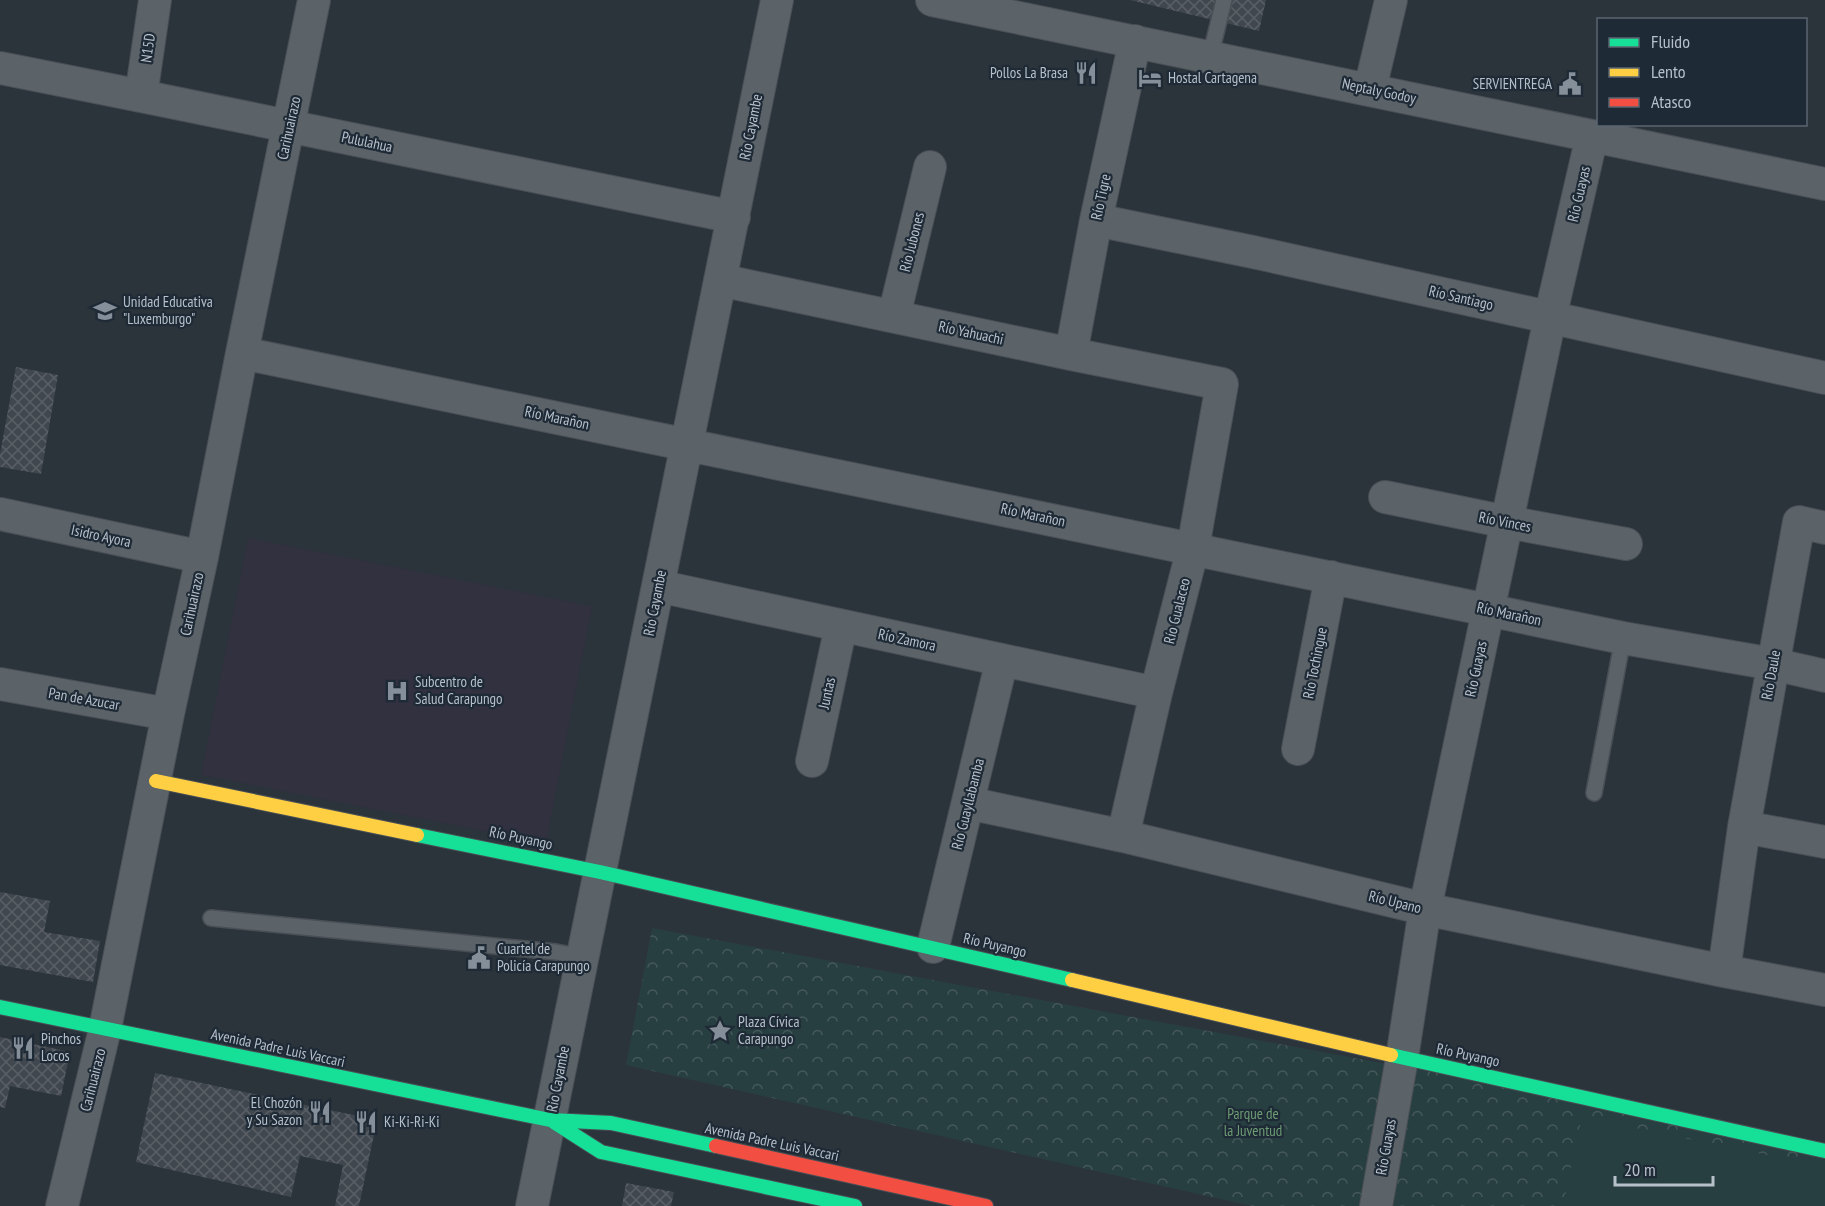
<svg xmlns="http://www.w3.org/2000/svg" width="1825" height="1206" font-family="'PT Sans Narrow',sans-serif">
	<defs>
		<pattern id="park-crowns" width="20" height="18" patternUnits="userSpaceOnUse" patternTransform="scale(1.5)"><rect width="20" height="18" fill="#283f41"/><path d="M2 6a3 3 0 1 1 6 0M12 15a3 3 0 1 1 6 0" fill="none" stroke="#45595b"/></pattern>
		<pattern id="building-cross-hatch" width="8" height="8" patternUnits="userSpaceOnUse" patternTransform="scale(1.5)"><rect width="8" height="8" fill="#41474e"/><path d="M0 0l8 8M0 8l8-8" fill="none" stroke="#5a6066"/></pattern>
	</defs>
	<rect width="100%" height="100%" fill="#2b333b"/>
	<path fill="#313140" d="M 248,538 L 592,606 L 546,843 L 201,775 Z"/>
	<path fill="url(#park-crowns)" d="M 652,928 L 1825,1145 L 1825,1206 L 1251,1206 L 626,1065 Z"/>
	<path fill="#283f41" d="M 1582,1117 L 1825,1167 L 1825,1206 L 1563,1206 Z"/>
	<path fill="url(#building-cross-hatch)" d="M 1130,0 L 1266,0 L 1259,31 Z
		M 16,367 L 58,375 L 41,474 L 0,467 L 0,454 Z
		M 0,892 L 50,901 L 44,932 L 100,941 L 93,982 L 0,965 Z
		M 0,1037 L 70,1052 L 61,1096 L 10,1086 L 5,1108 L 0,1107 Z
		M 155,1073 L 377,1120 L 359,1206 L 335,1206 L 343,1165 L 300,1156 L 291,1197 L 136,1162 Z
		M 626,1183 L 674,1192 L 671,1206 L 622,1206 Z"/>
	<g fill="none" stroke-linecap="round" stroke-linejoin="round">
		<g stroke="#494f55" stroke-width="18">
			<path id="lane" d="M 1210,57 L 1224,0
				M 1594,793 L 1623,638
				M 211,918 L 556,952 L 582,957"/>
		</g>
		<g stroke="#494f55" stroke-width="34">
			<path id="street" d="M 932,0 L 1825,184
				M 0,68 L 141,96 L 734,217
				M 1370,89 L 1391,0
				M 141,96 L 155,0
				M 1096,220 L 1253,252 L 1825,378
				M 720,280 L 1071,354 L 1222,384 L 1193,548 L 1156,693 L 1123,836
				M 894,316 L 930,167
				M 242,353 L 1623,638 L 1773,664 L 1825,676
				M 1071,354 L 1096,220 L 1135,41
				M 1385,497 L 1507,522 L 1626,544
				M 0,514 L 202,557
				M 658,586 L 1156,693
				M 0,684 L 168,714
				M 1298,749 L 1331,577
				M 812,761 L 841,626
				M 968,803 L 1123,836 L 1425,909 L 1724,971 L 1825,990
				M 1744,827 L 1825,842
				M 933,947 L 1002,660
				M 1724,971 L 1744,827 L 1799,522 L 1825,528
				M 62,1206 L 105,1029 L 168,714 L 202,557 L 242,353 L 314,0
				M 532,1206 L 777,0
				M 1376,1206 L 1402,1058 L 1425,909 L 1550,318 L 1592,136"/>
		</g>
		<g stroke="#494f55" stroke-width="16">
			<path id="fast" d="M 417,835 L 600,872 L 1072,980
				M 0,1007 L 550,1120 L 611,1123 L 716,1146
				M 1391,1055 L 1825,1151
				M 554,1122 L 601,1152 L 855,1206"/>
		</g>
		<g stroke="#494f55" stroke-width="16">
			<path id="slow" d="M 156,781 L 417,835
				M 1072,980 L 1391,1055"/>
		</g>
		<g stroke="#494f55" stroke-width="16">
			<path id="jam" d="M 716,1146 L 986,1206"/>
		</g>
		<use href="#lane" stroke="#5b6268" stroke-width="15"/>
		<use href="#street" stroke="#5b6268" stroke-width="32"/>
		<use href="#fast" stroke="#16e098" stroke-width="14"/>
		<use href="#slow" stroke="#ffcf43" stroke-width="14"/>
		<use href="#jam" stroke="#f24e42" stroke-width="14"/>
	</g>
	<defs>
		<g id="restaurant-bare" transform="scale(1.8)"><path d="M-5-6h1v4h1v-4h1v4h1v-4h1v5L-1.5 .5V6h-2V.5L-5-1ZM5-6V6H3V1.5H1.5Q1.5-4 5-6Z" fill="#858f99" stroke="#1e2a36" stroke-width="2.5" paint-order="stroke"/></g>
		<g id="hotel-bare" transform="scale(1.8)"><path d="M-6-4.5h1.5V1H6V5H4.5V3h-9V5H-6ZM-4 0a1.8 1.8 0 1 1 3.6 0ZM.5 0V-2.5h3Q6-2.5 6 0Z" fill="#858f99" stroke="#1e2a36" stroke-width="2.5" paint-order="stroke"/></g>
		<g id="civic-bare" transform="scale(1.8)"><path d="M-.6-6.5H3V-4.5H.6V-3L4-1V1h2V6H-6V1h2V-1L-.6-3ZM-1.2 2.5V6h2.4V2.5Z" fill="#858f99" stroke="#1e2a36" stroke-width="2.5" paint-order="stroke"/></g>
		<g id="school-bare" transform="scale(1.8)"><path d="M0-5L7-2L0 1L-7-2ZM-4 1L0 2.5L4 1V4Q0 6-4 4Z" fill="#858f99" stroke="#1e2a36" stroke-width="2.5" paint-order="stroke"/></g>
		<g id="hospital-bare" transform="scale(1.8)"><path d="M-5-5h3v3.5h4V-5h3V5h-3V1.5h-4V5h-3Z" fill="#858f99" stroke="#1e2a36" stroke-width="2.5" paint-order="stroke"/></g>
		<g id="sight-bare" transform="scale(1.8)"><path d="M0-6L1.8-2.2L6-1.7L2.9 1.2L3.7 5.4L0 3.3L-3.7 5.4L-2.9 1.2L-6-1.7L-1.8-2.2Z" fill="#858f99" stroke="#1e2a36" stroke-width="2.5" paint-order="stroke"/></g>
	</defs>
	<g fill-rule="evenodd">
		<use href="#restaurant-bare" x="1086" y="73"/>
		<use href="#hotel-bare" x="1150" y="78"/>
		<use href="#civic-bare" x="1570" y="84"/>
		<use href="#school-bare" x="105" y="311"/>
		<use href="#hospital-bare" x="397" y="691"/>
		<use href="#civic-bare" x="479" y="958"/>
		<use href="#sight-bare" x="720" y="1031"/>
		<use href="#restaurant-bare" x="23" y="1048"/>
		<use href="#restaurant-bare" x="320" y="1112"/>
		<use href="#restaurant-bare" x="366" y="1122"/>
	</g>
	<g text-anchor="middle" stroke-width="4.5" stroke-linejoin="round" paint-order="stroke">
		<g font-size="15" fill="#b6c0cb" stroke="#1e2a36">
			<text transform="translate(148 48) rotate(-82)" y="5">N15D</text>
			<text transform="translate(1379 91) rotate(12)" y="5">Neptaly Godoy</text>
			<text transform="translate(751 127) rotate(-79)" y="5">Río Cayambe</text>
			<text transform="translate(289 128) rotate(-78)" y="5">Carihuairazo</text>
			<text transform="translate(367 142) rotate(12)" y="5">Pululahua</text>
			<text transform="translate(1579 194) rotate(-77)" y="5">Río Guayas</text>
			<text transform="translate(1101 197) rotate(-78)" y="5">Río Tigre</text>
			<text transform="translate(912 242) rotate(-76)" y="5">Río Jubones</text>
			<text transform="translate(1461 298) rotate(13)" y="5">Río Santiago</text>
			<text transform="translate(971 333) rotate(12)" y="5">Río Yahuachi</text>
			<text transform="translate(557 418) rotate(12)" y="5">Río Marañon</text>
			<text transform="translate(1033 515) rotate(12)" y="5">Río Marañon</text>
			<text transform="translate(1505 522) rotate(11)" y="5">Río Vinces</text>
			<text transform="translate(101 536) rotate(12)" y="5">Isidro Ayora</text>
			<text transform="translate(655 603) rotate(-79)" y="5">Río Cayambe</text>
			<text transform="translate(192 604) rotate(-78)" y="5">Carihuairazo</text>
			<text transform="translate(1177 611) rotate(-76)" y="5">Río Gualaceo</text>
			<text transform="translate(1509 614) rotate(12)" y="5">Río Marañon</text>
			<text transform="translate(907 640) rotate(12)" y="5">Río Zamora</text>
			<text transform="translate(1315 663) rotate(-79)" y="5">Río Tochingue</text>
			<text transform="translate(1476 669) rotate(-78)" y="5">Río Guayas</text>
			<text transform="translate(1771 675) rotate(-80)" y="5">Río Daule</text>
			<text transform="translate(827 693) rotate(-78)" y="5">Juntas</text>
			<text transform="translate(84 699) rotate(10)" y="5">Pan de Azucar</text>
			<text transform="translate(968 804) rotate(-76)" y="5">Río Guayllabamba</text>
			<text transform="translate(521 838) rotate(12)" y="5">Río Puyango</text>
			<text transform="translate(1395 902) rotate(14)" y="5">Río Upano</text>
			<text transform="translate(995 945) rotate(13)" y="5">Río Puyango</text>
			<text transform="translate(278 1048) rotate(12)" y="5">Avenida Padre Luis Vaccari</text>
			<text transform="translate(1468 1055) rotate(12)" y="5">Río Puyango</text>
			<text transform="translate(558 1079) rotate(-79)" y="5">Río Cayambe</text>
			<text transform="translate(93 1080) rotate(-76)" y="5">Carihuairazo</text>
			<text transform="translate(772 1142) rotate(12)" y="5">Avenida Padre Luis Vaccari</text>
			<text transform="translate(1386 1147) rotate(-80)" y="5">Río Guayas</text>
		</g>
		<g font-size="15" fill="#b6c0cb" stroke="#1e2a36" text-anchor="start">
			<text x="1068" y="78" text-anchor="end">Pollos La Brasa</text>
			<text x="1168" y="83">Hostal Cartagena</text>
			<text x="1552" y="89" text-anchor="end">SERVIENTREGA</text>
			<text x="123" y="307">Unidad Educativa<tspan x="123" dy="17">"Luxemburgo"</tspan></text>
			<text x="415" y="687">Subcentro de<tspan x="415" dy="17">Salud Carapungo</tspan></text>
			<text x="497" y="954">Cuartel de<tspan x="497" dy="17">Policía Carapungo</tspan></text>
			<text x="738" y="1027">Plaza Cívica<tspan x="738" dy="17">Carapungo</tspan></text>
			<text x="41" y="1044">Pinchos<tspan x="41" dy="17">Locos</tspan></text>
			<text x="302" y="1108" text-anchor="end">El Chozón<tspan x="302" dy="17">y Su Sazon</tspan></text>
			<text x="384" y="1127">Ki-Ki-Ri-Ki</text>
		</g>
		<g font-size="15" fill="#6d9c73" stroke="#1e2a36">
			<text x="1253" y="1119">Parque de<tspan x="1253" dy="17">la Juventud</tspan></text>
		</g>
	</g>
	<rect x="1597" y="18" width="210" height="108" fill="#1e2a36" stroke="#5b6672" stroke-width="1.5"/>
	<rect x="1609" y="38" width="30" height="9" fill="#16e098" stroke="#5b6672" stroke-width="1.5"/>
	<text x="1651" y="48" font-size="18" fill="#b6c0cb">Fluido</text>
	<rect x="1609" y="68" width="30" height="9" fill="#ffcf43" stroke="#5b6672" stroke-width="1.5"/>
	<text x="1651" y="78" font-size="18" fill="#b6c0cb">Lento</text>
	<rect x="1609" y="98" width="30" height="9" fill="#f24e42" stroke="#5b6672" stroke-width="1.5"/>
	<text x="1651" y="108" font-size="18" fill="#b6c0cb">Atasco</text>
	<path d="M1615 1176v9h98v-9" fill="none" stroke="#b6c0cb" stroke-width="3"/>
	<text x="1624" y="1176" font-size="18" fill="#b6c0cb" stroke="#1e2a36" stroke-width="4.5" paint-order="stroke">20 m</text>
</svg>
